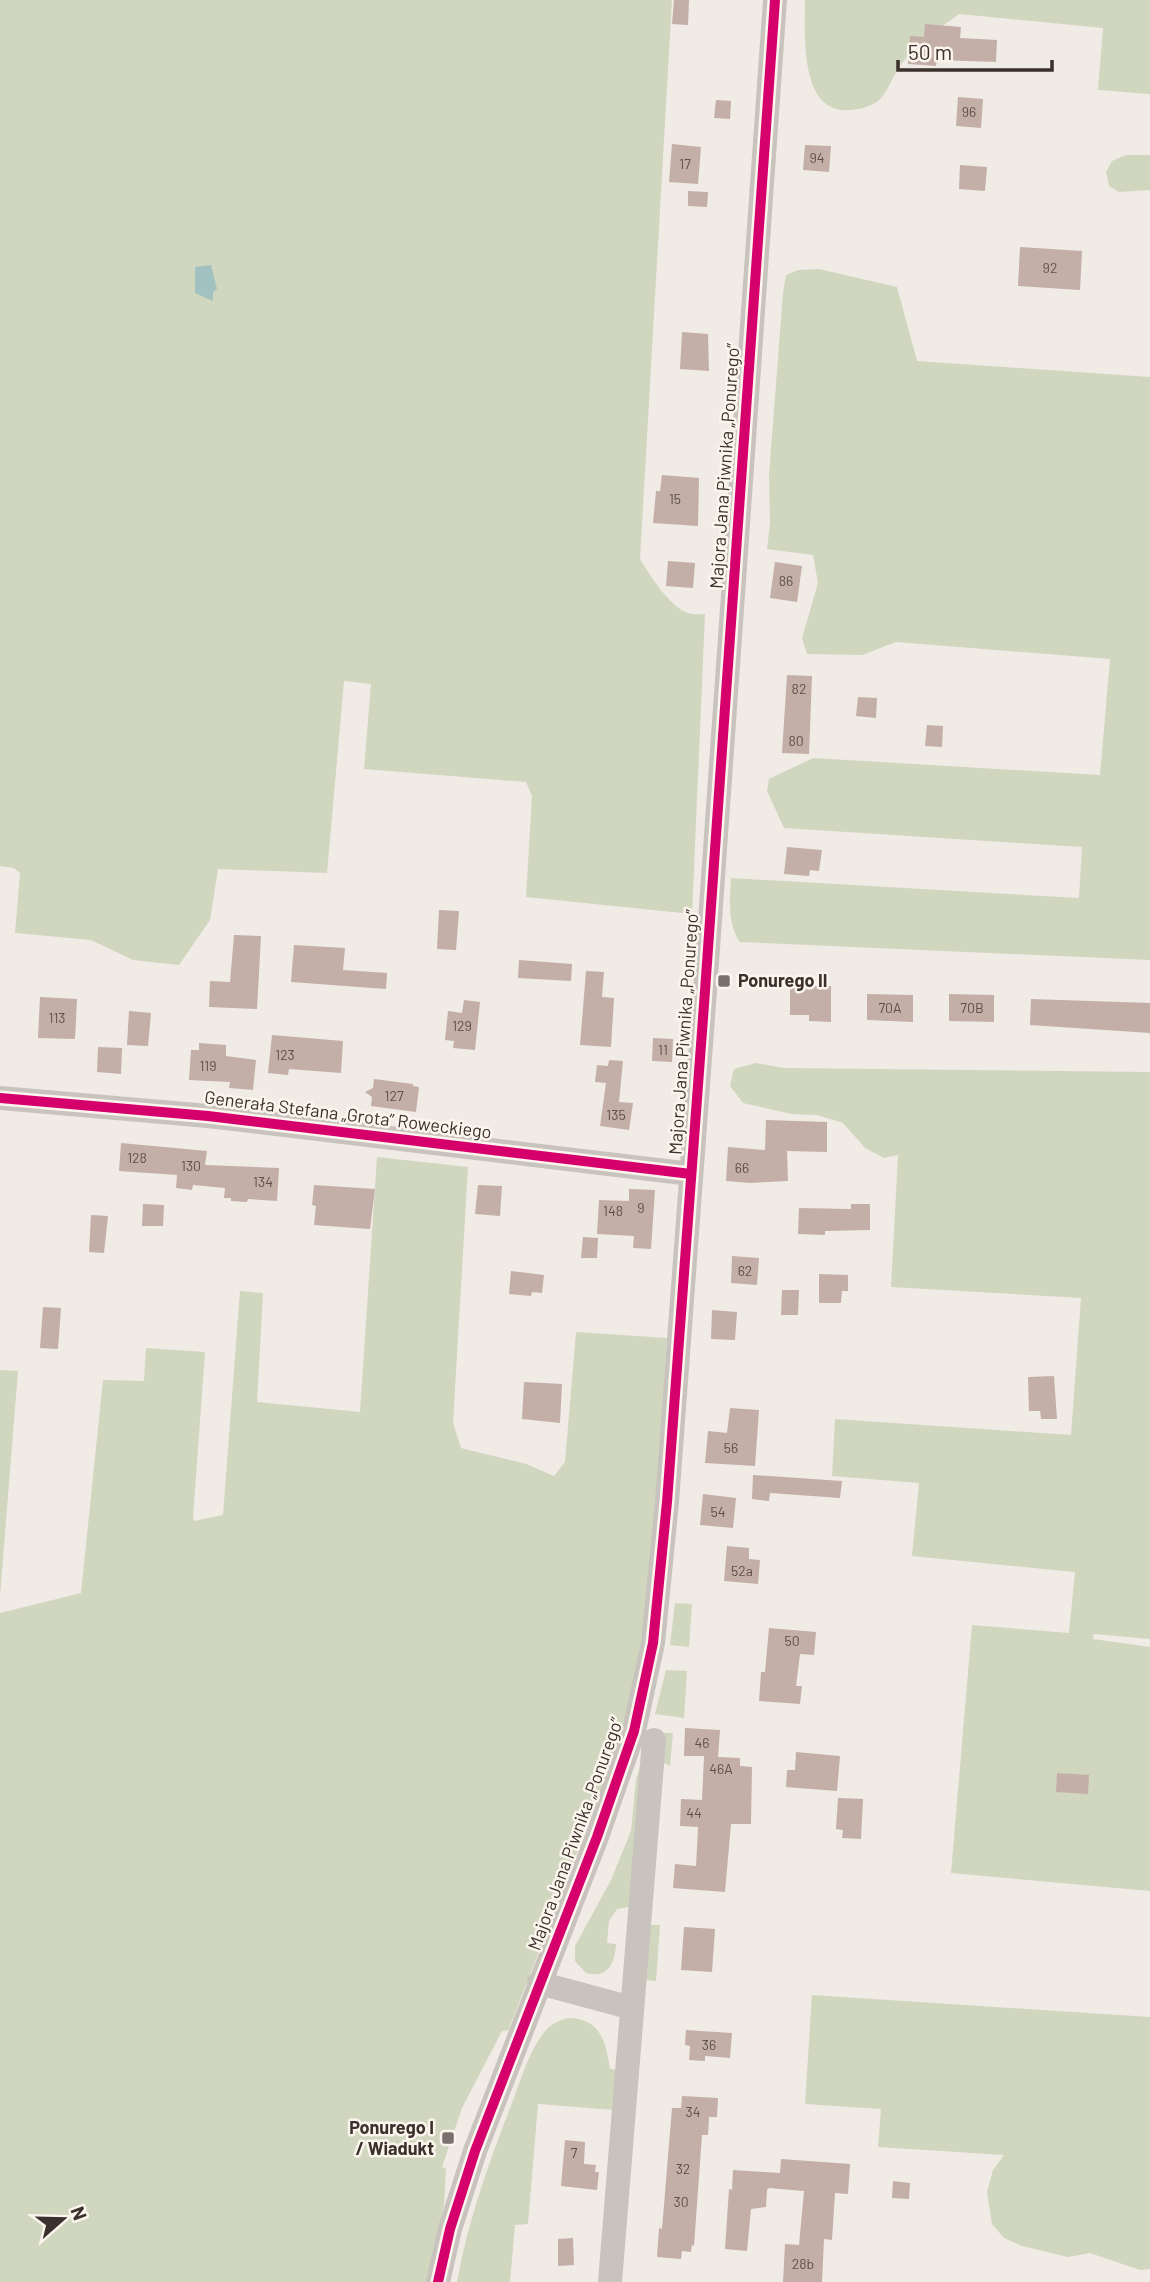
<svg xmlns="http://www.w3.org/2000/svg" width="1150" height="2282" font-family="Barlow,sans-serif">
	<rect width="100%" height="100%" fill="#f0ebe5"/>
	<path fill="#d1d6bf" d="M 0,0 L 672,0 L 640,559 C 650,576 670,607 688,613 C 693,615 700,614 705,614 L 692,914 L 526,897 L 532,796 L 526,782 L 364,769 L 371,684 L 344,681 L 327,873 L 218,869 L 210,920 L 179,965 L 133,960 L 91,940 L 15,933 L 20,873 L 14,868 L 0,866 Z
		M 805,0 L 1150,0 L 1150,94 L 1098,90 L 1103,28 L 959,14 C 938,29 918,44 902,63 C 893,74 889,91 879,100 C 873,106 858,110 849,110 C 799,114 805,33 805,0 Z
		M 1126,155 L 1150,155 L 1150,190 L 1119,192 L 1109,186 L 1106,172 L 1112,161 Z
		M 819,269 L 897,287 L 917,361 L 1150,377 L 1150,960 L 740,942 C 727,924 730,899 731,878 L 1079,898 L 1082,847 L 784,828 L 767,791 L 769,779 L 813,758 L 1100,775 L 1110,659 L 896,642 L 862,655 L 807,654 L 802,638 L 818,583 L 813,555 L 767,549 L 770,523 L 769,475 L 783,293 L 786,275 L 798,270 Z
		M 756,1063 L 783,1068 L 1150,1072 L 1150,1639 L 1094,1634 L 1093,1639 L 1150,1647 L 1150,1891 L 951,1873 L 972,1625 L 1069,1633 L 1075,1572 L 912,1556 L 919,1483 L 832,1476 L 835,1419 L 1071,1435 L 1081,1298 L 891,1287 L 898,1155 L 884,1158 L 865,1148 L 843,1123 L 817,1115 L 791,1114 L 743,1103 L 730,1086 L 734,1069 Z
		M 377,1157 L 468,1167 L 453,1423 L 461,1448 L 526,1464 L 554,1476 L 565,1462 L 576,1332 L 667,1338 L 650,1596 L 627,1714 L 610,1767 L 510,2026 L 509,2030 L 502,2031 L 462,2108 L 442,2167 L 446,2169 L 444,2206 L 427,2282 L 0,2282 L 0,1613 L 81,1593 L 103,1380 L 144,1381 L 146,1348 L 205,1352 L 193,1517 L 194,1521 L 223,1515 L 240,1291 L 263,1293 L 257,1402 L 360,1412 Z
		M 0,1370 L 18,1371 L 0,1596 Z
		M 675,1603 L 692,1604 L 689,1647 L 670,1645 Z
		M 666,1670 L 687,1671 L 684,1718 L 655,1714 Z
		M 650,1733 L 673,1733 L 670,1766 L 660,1761 L 633,1906 L 617,1909 L 609,1921 L 607,1943 L 616,1944 C 615,1963 608,1979 586,1973 L 575,1961 L 575,1946 L 611,1880 L 631,1831 L 636,1780 Z
		M 648,1925 L 660,1925 L 656,1981 L 644,1980 Z
		M 812,1995 L 1150,2017 L 1150,2269 L 1140,2270 L 1090,2253 L 1068,2257 L 1022,2246 L 1004,2238 L 992,2224 L 987,2192 L 993,2170 L 1004,2155 L 878,2147 L 881,2109 L 805,2104 Z
		M 568,2018 C 601,2018 606,2043 610,2069 L 618,2070 L 615,2110 L 538,2104 L 528,2224 L 515,2225 L 510,2282 L 457,2282 C 468,2220 489,2162 512,2103 C 521,2079 529,2051 545,2031 C 552,2023 559,2021 568,2018 Z"/>
	<path fill="#a1c2c1" d="M 211,265 L 217,289 L 213,292 L 213,301 L 195,293 L 195,267 Z"/>
	<path fill="#c3afa7" d="M 674,0 L 689,0 L 688,25 L 672,24 Z
		M 925,24 L 961,27 L 960,38 L 997,40 L 996,62 L 937,60 L 936,66 L 908,64 L 910,36 L 924,37 Z
		M 958,97 L 983,99 L 981,128 L 956,126 Z
		M 716,100 L 731,101 L 730,119 L 714,118 Z
		M 672,144 L 701,147 L 698,184 L 669,182 Z
		M 805,145 L 831,146 L 829,172 L 803,170 Z
		M 960,165 L 987,167 L 985,191 L 959,189 Z
		M 688,191 L 708,192 L 707,207 L 688,206 Z
		M 1020,247 L 1082,251 L 1080,290 L 1018,286 Z
		M 682,332 L 708,334 L 709,371 L 680,369 Z
		M 662,475 L 699,478 L 698,526 L 653,523 L 656,491 L 660,491 Z
		M 668,561 L 695,563 L 693,588 L 666,586 Z
		M 775,562 L 802,566 L 797,602 L 770,598 Z
		M 787,675 L 812,676 L 809,754 L 782,753 Z
		M 858,697 L 877,698 L 876,718 L 856,716 Z
		M 927,725 L 943,726 L 942,747 L 925,746 Z
		M 787,847 L 822,850 L 819,871 L 810,870 L 809,876 L 784,874 Z
		M 439,910 L 459,911 L 456,950 L 437,949 Z
		M 234,935 L 261,936 L 257,1009 L 209,1007 L 210,981 L 230,982 Z
		M 294,945 L 345,948 L 343,970 L 387,973 L 386,989 L 291,982 Z
		M 519,960 L 572,964 L 571,981 L 518,978 Z
		M 586,971 L 604,972 L 602,997 L 614,998 L 611,1047 L 580,1045 Z
		M 790,986 L 831,986 L 831,1022 L 809,1021 L 809,1015 L 790,1015 Z
		M 867,994 L 913,995 L 913,1022 L 867,1020 Z
		M 949,994 L 994,995 L 994,1022 L 949,1021 Z
		M 40,997 L 77,999 L 75,1039 L 38,1038 Z
		M 1031,999 L 1150,1003 L 1150,1033 L 1030,1025 Z
		M 464,1000 L 480,1002 L 475,1050 L 453,1048 L 454,1041 L 445,1040 L 448,1011 L 462,1013 Z
		M 129,1011 L 151,1013 L 148,1046 L 127,1045 Z
		M 272,1035 L 343,1041 L 341,1073 L 289,1069 L 288,1075 L 268,1073 Z
		M 653,1038 L 673,1039 L 672,1062 L 652,1061 Z
		M 199,1043 L 226,1045 L 226,1056 L 256,1060 L 253,1090 L 229,1088 L 230,1082 L 189,1080 L 191,1050 L 199,1050 Z
		M 98,1047 L 122,1048 L 121,1074 L 97,1072 Z
		M 609,1060 L 623,1061 L 619,1102 L 633,1103 L 629,1130 L 600,1126 L 606,1083 L 595,1082 L 597,1065 L 608,1066 Z
		M 374,1079 L 413,1084 L 413,1086 L 419,1087 L 416,1112 L 371,1106 L 372,1097 L 365,1092 L 373,1088 Z
		M 766,1120 L 827,1122 L 827,1152 L 787,1151 L 788,1181 L 750,1183 L 726,1181 L 728,1147 L 765,1150 Z
		M 121,1143 L 207,1151 L 205,1165 L 279,1168 L 277,1201 L 248,1199 L 247,1202 L 231,1201 L 231,1198 L 224,1198 L 225,1188 L 193,1185 L 192,1190 L 176,1188 L 177,1175 L 119,1171 Z
		M 314,1185 L 375,1189 L 370,1229 L 314,1225 L 316,1206 L 312,1205 Z
		M 478,1185 L 502,1186 L 500,1216 L 475,1214 Z
		M 629,1189 L 655,1190 L 651,1249 L 633,1248 L 634,1236 L 597,1234 L 599,1200 L 629,1201 Z
		M 143,1204 L 164,1205 L 163,1226 L 142,1226 Z
		M 851,1204 L 870,1204 L 870,1230 L 825,1231 L 825,1235 L 798,1234 L 799,1208 L 851,1209 Z
		M 91,1215 L 108,1216 L 104,1253 L 89,1252 Z
		M 583,1237 L 598,1238 L 597,1258 L 581,1258 Z
		M 732,1256 L 759,1258 L 757,1285 L 731,1283 Z
		M 511,1271 L 544,1275 L 542,1293 L 532,1292 L 531,1296 L 509,1294 Z
		M 819,1274 L 848,1275 L 848,1291 L 842,1291 L 841,1303 L 819,1303 Z
		M 782,1290 L 799,1290 L 798,1315 L 781,1315 Z
		M 43,1307 L 61,1308 L 58,1349 L 40,1348 Z
		M 712,1310 L 737,1312 L 735,1340 L 711,1339 Z
		M 1054,1376 L 1057,1419 L 1041,1419 L 1040,1411 L 1029,1411 L 1028,1377 Z
		M 524,1382 L 562,1384 L 560,1423 L 522,1419 Z
		M 730,1408 L 759,1410 L 755,1466 L 705,1463 L 708,1431 L 727,1433 Z
		M 753,1475 L 842,1481 L 840,1498 L 770,1493 L 769,1501 L 752,1499 Z
		M 703,1494 L 736,1498 L 733,1528 L 700,1525 Z
		M 727,1546 L 749,1548 L 749,1559 L 760,1560 L 758,1584 L 724,1581 Z
		M 769,1628 L 816,1632 L 814,1655 L 800,1654 L 796,1686 L 802,1686 L 800,1704 L 759,1701 L 761,1672 L 765,1672 Z
		M 685,1728 L 720,1730 L 718,1757 L 740,1758 L 740,1766 L 752,1767 L 751,1824 L 731,1824 L 725,1892 L 673,1888 L 675,1864 L 696,1866 L 698,1827 L 680,1826 L 681,1799 L 702,1800 L 704,1756 L 684,1756 Z
		M 796,1752 L 840,1756 L 837,1791 L 786,1787 L 787,1770 L 795,1770 Z
		M 1057,1773 L 1089,1775 L 1088,1794 L 1056,1792 Z
		M 838,1798 L 863,1799 L 861,1839 L 842,1838 L 843,1830 L 836,1829 Z
		M 684,1927 L 715,1929 L 712,1972 L 681,1970 Z
		M 686,2030 L 732,2033 L 730,2058 L 705,2056 L 705,2061 L 689,2060 L 690,2046 L 685,2045 Z
		M 682,2096 L 718,2098 L 717,2117 L 709,2117 L 708,2135 L 702,2135 L 694,2246 L 692,2245 L 691,2252 L 682,2251 L 681,2259 L 657,2257 L 659,2228 L 662,2229 L 672,2108 L 681,2108 Z
		M 565,2140 L 585,2142 L 584,2164 L 596,2165 L 595,2172 L 599,2172 L 597,2190 L 561,2186 Z
		M 781,2159 L 850,2164 L 848,2194 L 835,2193 L 832,2240 L 824,2239 L 822,2282 L 783,2282 L 785,2244 L 799,2245 L 804,2191 L 769,2188 L 767,2190 L 766,2207 L 751,2209 L 747,2251 L 725,2249 L 729,2189 L 732,2190 L 733,2170 L 780,2173 Z
		M 893,2181 L 910,2183 L 909,2199 L 892,2198 Z
		M 573,2238 L 574,2265 L 558,2266 L 558,2239 Z"/>
	<g fill="none" stroke-linecap="round" stroke-linejoin="round">
		<path stroke="#c9c3be" stroke-width="24" d="M 0,1098 L 208,1116 L 691,1174
			M 539,1983 L 632,2008
			M 438,2282 L 450,2229 L 475,2151 L 597,1837 L 634,1731 L 653,1643 L 667,1502 L 705,991 L 775,0
			M 610,2282 L 654,1740"/>
		<g stroke="#fbf5ee" stroke-width="15">
			<path id="cycleway" d="M 0,1098 L 208,1116 L 691,1174
				M 438,2282 L 450,2229 L 475,2151 L 597,1837 L 634,1731 L 653,1643 L 667,1502 L 705,991 L 775,0"/>
		</g>
		<use href="#cycleway" stroke="#d6006c" stroke-width="10"/>
	</g>
	<g fill="#7a716c" stroke="#fbf5ee" stroke-width="2.5">
		<rect x="717" y="974" width="14" height="14" rx="3.5"/>
		<rect x="441" y="2131" width="14" height="14" rx="3.5"/>
	</g>
	<g text-anchor="middle" stroke-width="5" stroke-linejoin="round" paint-order="stroke">
		<g font-size="14" fill="#5d504a">
			<text x="969" y="117">96</text>
			<text x="817" y="163">94</text>
			<text x="685" y="169">17</text>
			<text x="1050" y="273">92</text>
			<text x="675" y="504">15</text>
			<text x="786" y="586">86</text>
			<text x="799" y="694">82</text>
			<text x="796" y="746">80</text>
			<text x="890" y="1013">70A</text>
			<text x="972" y="1013">70B</text>
			<text x="57" y="1023">113</text>
			<text x="462" y="1031">129</text>
			<text x="663" y="1055">11</text>
			<text x="285" y="1060">123</text>
			<text x="208" y="1071">119</text>
			<text x="394" y="1101">127</text>
			<text x="616" y="1120">135</text>
			<text x="137" y="1163">128</text>
			<text x="191" y="1171">130</text>
			<text x="742" y="1173">66</text>
			<text x="263" y="1187">134</text>
			<text x="641" y="1213">9</text>
			<text x="613" y="1216">148</text>
			<text x="745" y="1276">62</text>
			<text x="731" y="1453">56</text>
			<text x="718" y="1517">54</text>
			<text x="742" y="1576">52a</text>
			<text x="792" y="1646">50</text>
			<text x="702" y="1748">46</text>
			<text x="721" y="1774">46A</text>
			<text x="694" y="1818">44</text>
			<text x="709" y="2050">36</text>
			<text x="693" y="2117">34</text>
			<text x="574" y="2158">7</text>
			<text x="683" y="2174">32</text>
			<text x="681" y="2207">30</text>
			<text x="803" y="2269">28b</text>
		</g>
		<g font-size="18" fill="#3b302b" stroke="#fbf5ee">
			<text transform="translate(725 466) rotate(-86)" y="6">Majora Jana Piwnika „Ponurego”</text>
			<text transform="translate(684 1032) rotate(-86)" y="6">Majora Jana Piwnika „Ponurego”</text>
			<text transform="translate(348 1115) rotate(7)" y="6">Generała Stefana „Grota” Roweckiego</text>
			<text transform="translate(576 1834) rotate(-70)" y="6">Majora Jana Piwnika „Ponurego”</text>
		</g>
		<g font-size="18" font-weight="bold" fill="#3b302b" stroke="#fbf5ee" text-anchor="start">
			<text x="738" y="987">Ponurego II</text>
			<text x="434" y="2134" text-anchor="end">Ponurego I<tspan x="434" dy="21">/ Wiadukt</tspan></text>
		</g>
	</g>
	<g transform="translate(63 2219) rotate(70)" stroke="#fbf5ee" stroke-width="5" paint-order="stroke">
	<path d="M0-5L12 26L0 18L-12 26Z" fill="#3b302b"/>
	<text y="-10" font-size="19" font-weight="bold" text-anchor="middle" fill="#3b302b">N</text>
	</g>
	<path d="M898 60v10h154v-10" fill="none" stroke="#3b302b" stroke-width="3.5"/>
	<text x="908" y="60" font-size="21" fill="#3b302b" stroke="#fbf5ee" stroke-width="5" paint-order="stroke">50 m</text>
</svg>
